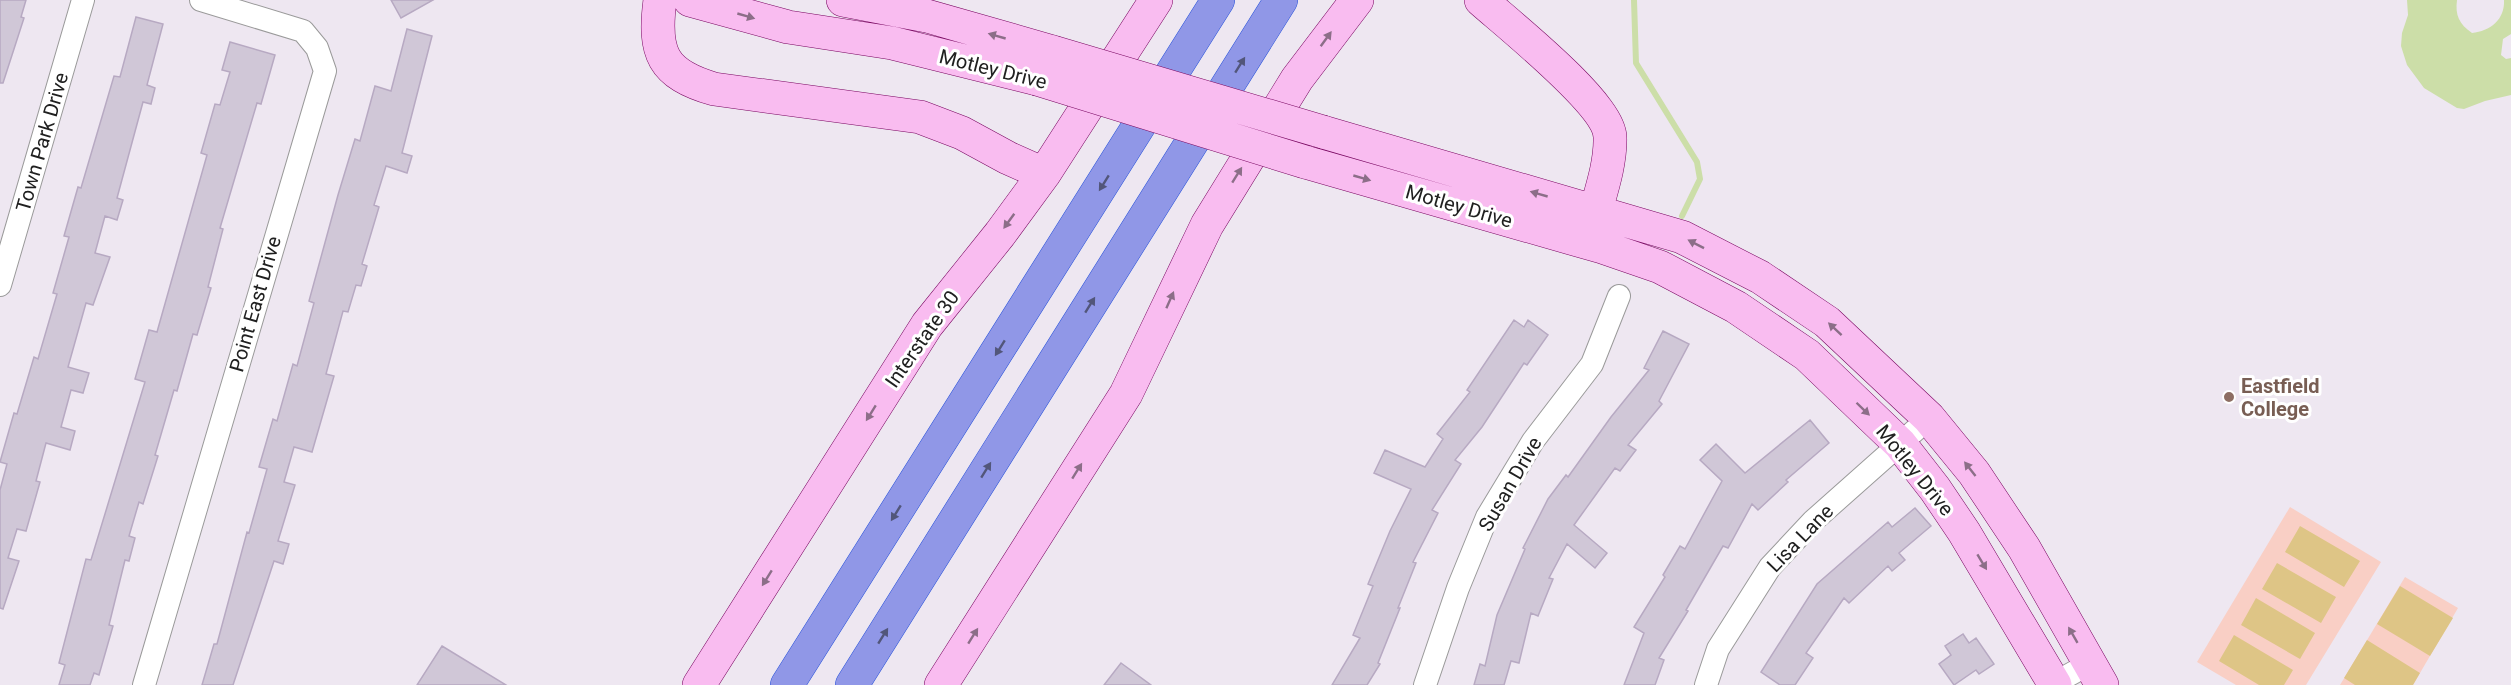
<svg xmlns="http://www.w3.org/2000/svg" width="2511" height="685" font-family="Roboto,sans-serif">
	<rect width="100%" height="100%" fill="#eee7f1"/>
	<path fill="#f9cfc5" d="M 2290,507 L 2381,562 L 2306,685 L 2236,685 L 2197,662 Z
		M 2405,577 L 2458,608 L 2413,685 L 2340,685 Z"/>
	<path fill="#dec586" d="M 2300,526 L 2360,561 L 2344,587 L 2285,552 Z
		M 2277,563 L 2336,597 L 2321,623 L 2262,589 Z
		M 2400,586 L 2453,618 L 2430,656 L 2377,624 Z
		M 2256,598 L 2315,633 L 2300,659 L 2241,625 Z
		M 2234,635 L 2293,670 L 2284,685 L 2259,685 L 2219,661 Z
		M 2367,640 L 2420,673 L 2413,685 L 2355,685 L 2344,678 Z"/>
	<path fill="#ccdea8" d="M 2407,0 L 2457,0 C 2455,15 2459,24 2472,33 C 2490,31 2505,20 2504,0 L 2511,0 L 2511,34 L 2503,39 L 2501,55 L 2506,59 L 2511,58 L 2511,95 L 2485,101 L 2464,109 L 2457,108 L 2424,88 L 2407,65 L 2401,46 L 2402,33 L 2408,15 Z"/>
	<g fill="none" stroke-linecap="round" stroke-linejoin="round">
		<path stroke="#ccdea8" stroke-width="6" d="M 1634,0 L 1636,63 L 1697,162 L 1700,179 L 1682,216"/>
	</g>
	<path fill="#d0c7d7" stroke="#b7a9c2" stroke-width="1.5" d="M 0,0 L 26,0 L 21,17 L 24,18 L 3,83 L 0,83 Z
		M 391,0 L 433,0 L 401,18 Z
		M 136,17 L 163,24 L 147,85 L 155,88 L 151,104 L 143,102 L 117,198 L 123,200 L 117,220 L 105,216 L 95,253 L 110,257 L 93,305 L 86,303 L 68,367 L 89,373 L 83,393 L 71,390 L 61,427 L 75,431 L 70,450 L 46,443 L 36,481 L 40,482 L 26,531 L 17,529 L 8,558 L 19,561 L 3,609 L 0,608 L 0,490 L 7,464 L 0,462 L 14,413 L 17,414 L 34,357 L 38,359 L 57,294 L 53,293 L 69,237 L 64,236 L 78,187 L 81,188 L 114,76 L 120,77 Z
		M 407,29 L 432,36 L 402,153 L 412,156 L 407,173 L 386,166 L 374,205 L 379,207 L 362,264 L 367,266 L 361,286 L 356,285 L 348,312 L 343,311 L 326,374 L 334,376 L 312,452 L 294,447 L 284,482 L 295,485 L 278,541 L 289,544 L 283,564 L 274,561 L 233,685 L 202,685 L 214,644 L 217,644 L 247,532 L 249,533 L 267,469 L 259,467 L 273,419 L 277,421 L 293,364 L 297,366 L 314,303 L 309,301 L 338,195 L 355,139 L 360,141 L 375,86 L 391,91 Z
		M 230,42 L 275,55 L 261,104 L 257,103 L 220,228 L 223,229 L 208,287 L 211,288 L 197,335 L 193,334 L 177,391 L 174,390 L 155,455 L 158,456 L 143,504 L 139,502 L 129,536 L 135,538 L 129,561 L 125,560 L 109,625 L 113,626 L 99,675 L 94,673 L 90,685 L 59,685 L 65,665 L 59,663 L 86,559 L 91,560 L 145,382 L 135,379 L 149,330 L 157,332 L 207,155 L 201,153 L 215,104 L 220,105 L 230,72 L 222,70 Z
		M 1514,320 L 1524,327 L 1528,320 L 1548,335 L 1527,365 L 1524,363 L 1482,427 L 1455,460 L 1461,464 L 1432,510 L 1438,513 L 1413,562 L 1416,563 L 1398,608 L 1400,608 L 1378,663 L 1380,664 L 1367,685 L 1332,685 L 1360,638 L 1353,635 L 1373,586 L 1368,584 L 1390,531 L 1411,489 L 1374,473 L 1385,450 L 1425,467 L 1443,439 L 1437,434 L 1470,392 L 1467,390 Z
		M 1663,331 L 1689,344 L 1659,401 L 1662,404 L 1628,445 L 1636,450 L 1620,471 L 1615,468 L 1574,525 L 1607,553 L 1595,568 L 1567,544 L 1549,578 L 1553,579 L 1538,616 L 1531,613 L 1519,663 L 1511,661 L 1504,685 L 1474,685 L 1480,664 L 1485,666 L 1497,615 L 1525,549 L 1523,548 L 1548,499 L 1566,475 L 1568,477 L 1611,417 L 1649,370 L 1644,368 Z
		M 1810,420 L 1829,443 L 1786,480 L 1788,482 L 1758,510 L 1752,504 L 1728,548 L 1723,546 L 1686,610 L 1688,611 L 1659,658 L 1664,660 L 1655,685 L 1624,685 L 1644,633 L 1634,627 L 1665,577 L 1663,575 L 1680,546 L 1685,549 L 1722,481 L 1700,460 L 1716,444 L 1745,473 Z
		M 1915,508 L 1931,526 L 1899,553 L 1905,560 L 1892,571 L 1888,566 L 1849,603 L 1844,598 L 1806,653 L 1813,658 L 1795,685 L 1780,685 L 1761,672 L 1817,584 L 1888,522 L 1892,527 Z
		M 1963,634 L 1969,643 L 1976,638 L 1994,664 L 1979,674 L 1976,670 L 1954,685 L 1939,664 L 1951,655 L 1945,646 Z
		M 442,646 L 506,685 L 417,685 Z
		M 1121,663 L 1151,685 L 1104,685 Z"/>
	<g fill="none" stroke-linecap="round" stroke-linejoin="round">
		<g stroke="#9a9a9a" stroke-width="24">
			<path id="street" d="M 0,285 L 83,0
				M 144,685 L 325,71 L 317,48 L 303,31 L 201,0
				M 1425,685 L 1458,588 L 1487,517 L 1533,441 L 1592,364 L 1619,296
				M 1706,685 L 1718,649 L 1770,567 L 1813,521 L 1929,418
				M 2051,685 L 2089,664"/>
		</g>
		<g stroke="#780660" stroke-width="34">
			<path id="secondary" d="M 660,0 C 653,53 662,74 714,89 L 920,117 L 962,133 L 1008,158 L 1044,174
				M 690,0 L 788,27 L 892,43 L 1037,79
				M 843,0 L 927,16 L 1053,52
				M 1481,0 C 1508,24 1609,104 1610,137 C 1611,168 1597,202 1590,232
				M 1323,132 L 1682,237 L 1760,277 L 1827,322 L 1929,418 L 1974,473 L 2024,548 L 2102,685
				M 1305,162 L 1602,247 L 1660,267 L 1736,307 L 1807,355 L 1900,444 L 1935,489 L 1964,532 L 2055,685
				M 699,685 L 927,325 L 1000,234 L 1044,174 L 1156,0
				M 941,685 L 1126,394 L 1207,225 L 1297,79 L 1357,0"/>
		</g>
		<g stroke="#2853da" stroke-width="34">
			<path id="highway" d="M 787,685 L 1218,0
				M 852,685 L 1281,0"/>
		</g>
		<use href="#street" stroke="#fff" stroke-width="22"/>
		<use href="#secondary" stroke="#f9bcf0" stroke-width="33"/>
		<use href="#highway" stroke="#9097e7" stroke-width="33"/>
		<g stroke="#780660" stroke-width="34" stroke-linecap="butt">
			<path id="secondary-bridge" d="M 1053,52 L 1323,132
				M 1037,79 L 1305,162"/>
		</g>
		<use href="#secondary-bridge" stroke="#f9bcf0" stroke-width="33"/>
	</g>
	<defs><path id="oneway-solid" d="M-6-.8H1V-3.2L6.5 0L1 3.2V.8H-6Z" transform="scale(1.5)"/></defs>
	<g fill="#8c6e88">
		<use href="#oneway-solid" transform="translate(746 16) rotate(16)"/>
		<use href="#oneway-solid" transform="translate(997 36) rotate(-164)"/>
		<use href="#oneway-solid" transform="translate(1326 39) rotate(-54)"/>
		<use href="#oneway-solid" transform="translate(1237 175) rotate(-58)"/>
		<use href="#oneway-solid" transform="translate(1362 178) rotate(16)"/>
		<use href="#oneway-solid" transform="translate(1539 194) rotate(-164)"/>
		<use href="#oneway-solid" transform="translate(1009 221) rotate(126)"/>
		<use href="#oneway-solid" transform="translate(1696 244) rotate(-153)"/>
		<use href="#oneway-solid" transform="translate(1170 300) rotate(-66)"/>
		<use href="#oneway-solid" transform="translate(1835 329) rotate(-137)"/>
		<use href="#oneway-solid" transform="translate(1863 409) rotate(44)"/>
		<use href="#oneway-solid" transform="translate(871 413) rotate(122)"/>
		<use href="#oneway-solid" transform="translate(1970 469) rotate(-128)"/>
		<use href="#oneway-solid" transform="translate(1077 471) rotate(-58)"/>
		<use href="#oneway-solid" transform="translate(1982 562) rotate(59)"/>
		<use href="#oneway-solid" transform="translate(767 578) rotate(122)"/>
		<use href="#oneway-solid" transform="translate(2073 635) rotate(-120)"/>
		<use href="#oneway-solid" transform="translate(973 636) rotate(-58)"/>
	</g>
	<g fill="#52567a">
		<use href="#oneway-solid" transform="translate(1240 65) rotate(-58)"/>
		<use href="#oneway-solid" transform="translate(1104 183) rotate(122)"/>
		<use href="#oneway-solid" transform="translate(1090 305) rotate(-58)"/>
		<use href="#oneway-solid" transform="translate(1000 348) rotate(122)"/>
		<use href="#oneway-solid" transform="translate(986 470) rotate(-58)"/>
		<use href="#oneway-solid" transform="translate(896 513) rotate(122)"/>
		<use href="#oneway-solid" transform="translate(883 636) rotate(-58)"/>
	</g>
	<circle fill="#8d6e63" stroke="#fff" stroke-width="2" cx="2229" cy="397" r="6"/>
	<g text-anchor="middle" stroke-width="6" stroke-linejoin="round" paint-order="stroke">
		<g font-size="20" fill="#202020" stroke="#fff">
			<text transform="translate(993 69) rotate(14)" y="7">Motley Drive</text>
			<text transform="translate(42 142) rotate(-74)" y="7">Town Park Drive</text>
			<text transform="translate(1459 206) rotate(16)" y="7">Motley Drive</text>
			<text transform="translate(255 304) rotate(-74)" y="7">Point East Drive</text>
			<text transform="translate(922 339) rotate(-55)" y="7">Interstate 30</text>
			<text transform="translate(1915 470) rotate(51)" y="7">Motley Drive</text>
			<text transform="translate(1510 484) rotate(-60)" y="7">Susan Drive</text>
			<text transform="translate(1800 538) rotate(-46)" y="7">Lisa Lane</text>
		</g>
		<g font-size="20" font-weight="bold" fill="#785e54" stroke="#fff" text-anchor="start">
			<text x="2241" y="393">Eastfield<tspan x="2241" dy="23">College</tspan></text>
		</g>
	</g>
</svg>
